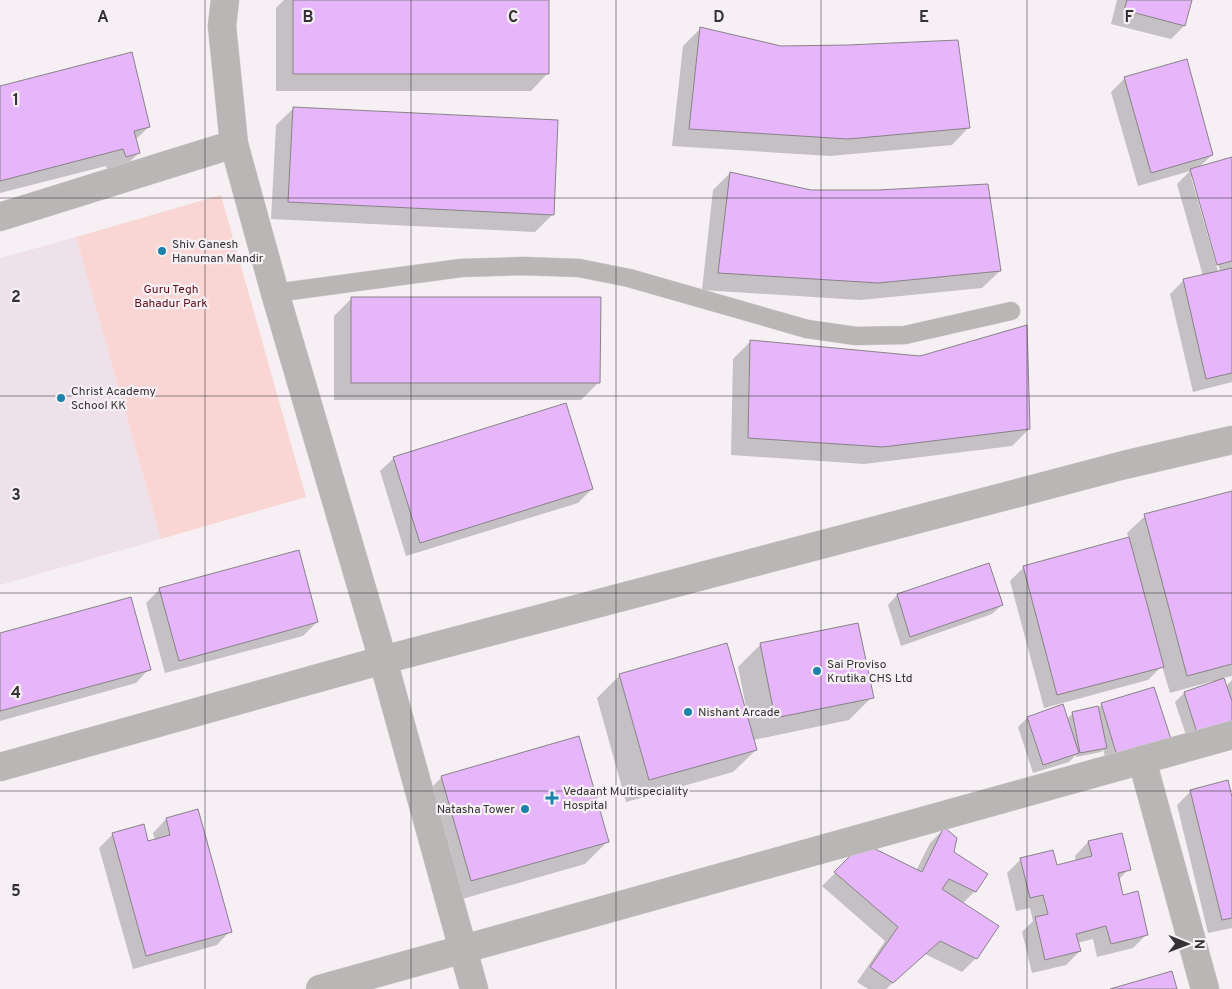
<svg xmlns="http://www.w3.org/2000/svg" width="1232" height="989" font-family="Overpass,sans-serif">
	<rect width="100%" height="100%" fill="#f6f0f4"/>
	<path fill="#efe1ea" d="M 76,237 L 161,539 L 0,585 L 0,258 Z"/>
	<path fill="#f9d6d4" d="M 221,195 L 306,497 L 161,539 L 76,237 Z"/>
	<path fill="#0003" fill-rule="evenodd" d="M 284,0 L 548,0 L 548,73 L 531,91 L 276,91 L 276,8 Z
		M 1117,0 L 1191,0 L 1184,26 L 1171,39 L 1111,24 Z
		M 700,29 L 969,127 L 952,145 L 830,156 L 672,146 L 683,46 Z
		M 1125,78 L 1212,155 L 1198,168 L 1232,158 L 1232,382 L 1193,392 L 1170,294 L 1184,280 L 1203,276 L 1177,184 L 1190,171 L 1138,186 L 1111,92 ZM 1191,177 L 1194,177 L 1220,271 L 1218,271 Z
		M 0,88 L 149,127 L 135,140 L 139,153 L 121,170 L 108,174 L 106,166 L 0,193 Z
		M 294,108 L 553,214 L 535,232 L 271,219 L 276,125 Z
		M 730,173 L 1000,271 L 982,288 L 860,300 L 702,290 L 713,190 Z
		M 351,299 L 599,382 L 581,400 L 334,400 L 334,316 Z
		M 751,341 L 1029,429 L 1012,446 L 864,464 L 731,455 L 733,359 Z
		M 394,458 L 592,489 L 578,503 L 406,556 L 380,471 Z
		M 1232,492 L 1232,676 L 1223,678 L 1226,686 L 1232,680 L 1232,727 L 1189,744 L 1175,702 L 1184,693 L 1214,683 L 1213,681 L 1170,693 L 1162,666 L 1148,680 L 1044,708 L 1010,581 L 1024,567 L 1129,539 L 1127,533 L 1145,516 Z
		M 988,565 L 1002,605 L 992,614 L 901,646 L 888,605 L 897,595 Z
		M 160,589 L 317,622 L 303,636 L 165,673 L 146,603 Z
		M 0,634 L 149,669 L 136,683 L 0,721 Z
		M 761,644 L 872,697 L 849,720 L 753,740 L 756,750 L 733,772 L 626,802 L 597,698 L 620,675 L 744,707 L 746,707 L 738,667 Z
		M 1154,688 L 1170,739 L 1108,765 L 1103,750 L 1101,752 L 1076,757 L 1076,755 L 1069,762 L 1033,773 L 1018,727 L 1027,718 L 1062,706 L 1067,719 L 1072,714 L 1099,707 L 1101,705 Z
		M 442,777 L 608,841 L 585,864 L 448,903 L 419,800 Z
		M 1191,791 L 1232,802 L 1232,928 L 1208,933 L 1177,805 Z
		M 166,819 L 230,931 L 217,945 L 133,969 L 99,848 L 113,834 L 147,842 L 155,840 L 153,833 Z
		M 944,829 L 953,853 L 975,891 L 962,904 L 976,958 L 962,972 L 925,954 L 886,989 L 868,989 L 857,982 L 885,941 L 822,886 L 864,845 L 916,871 L 930,843 Z
		M 1088,842 L 1129,869 L 1118,880 L 1122,896 L 1147,934 L 1133,948 L 1097,957 L 1093,939 L 1077,943 L 1080,951 L 1066,965 L 1032,973 L 1022,932 L 1033,921 L 1030,908 L 1016,911 L 1007,873 L 1021,859 L 1056,867 L 1076,861 L 1075,856 Z"/>
	<path fill="#e7b5fa" stroke="#878388" d="M 293,0 L 549,0 L 549,74 L 293,74 Z
		M 1127,0 L 1192,0 L 1185,26 L 1124,10 Z
		M 700,27 L 781,46 L 848,45 L 958,40 L 970,128 L 848,139 L 689,129 Z
		M 132,52 L 150,127 L 134,131 L 140,153 L 126,157 L 123,149 L 0,181 L 0,86 Z
		M 1187,59 L 1213,155 L 1151,173 L 1124,77 Z
		M 293,107 L 558,120 L 554,215 L 288,202 Z
		M 1232,157 L 1232,261 L 1217,265 L 1190,169 Z
		M 730,172 L 811,190 L 878,190 L 988,184 L 1001,271 L 878,283 L 718,273 Z
		M 1232,268 L 1232,373 L 1206,379 L 1183,279 Z
		M 351,297 L 601,297 L 600,383 L 351,383 Z
		M 1027,325 L 1030,429 L 883,447 L 748,438 L 750,340 L 920,356 Z
		M 566,403 L 593,489 L 420,543 L 393,457 Z
		M 1232,491 L 1232,664 L 1187,676 L 1144,514 Z
		M 1129,537 L 1164,667 L 1057,695 L 1023,566 Z
		M 299,550 L 318,622 L 179,661 L 159,588 Z
		M 989,563 L 1003,605 L 910,637 L 897,594 Z
		M 131,597 L 151,670 L 0,711 L 0,633 Z
		M 858,623 L 874,698 L 775,718 L 760,643 Z
		M 727,643 L 757,750 L 649,780 L 619,674 Z
		M 1224,678 L 1232,701 L 1232,724 L 1198,736 L 1184,692 Z
		M 1154,687 L 1171,739 L 1117,756 L 1101,703 Z
		M 1063,704 L 1079,753 L 1043,765 L 1027,717 Z
		M 1098,706 L 1107,748 L 1080,753 L 1072,712 Z
		M 579,736 L 609,842 L 471,881 L 441,776 Z
		M 1228,780 L 1232,797 L 1232,918 L 1222,920 L 1190,790 Z
		M 198,809 L 232,932 L 146,956 L 112,833 L 144,824 L 148,841 L 170,835 L 166,818 Z
		M 944,827 L 957,838 L 954,852 L 988,874 L 976,892 L 949,879 L 942,889 L 999,926 L 977,959 L 940,941 L 893,983 L 870,967 L 898,927 L 834,872 L 863,843 L 922,872 Z
		M 1122,833 L 1131,870 L 1118,873 L 1123,895 L 1138,891 L 1148,935 L 1111,944 L 1106,926 L 1076,934 L 1081,951 L 1045,960 L 1035,917 L 1048,914 L 1043,895 L 1030,898 L 1020,858 L 1053,850 L 1057,865 L 1092,856 L 1088,841 Z
		M 1172,971 L 1177,989 L 1110,989 Z"/>
	<g fill="none" stroke-linecap="round" stroke-linejoin="round">
		<g stroke="#d3ced1" stroke-width="19">
			<path id="lane" d="M 275,293 L 461,268 L 522,266 L 579,268 L 629,278 L 807,329 L 856,336 L 905,335 L 1011,311"/>
		</g>
		<g stroke="#d3ced1" stroke-width="29">
			<path id="street" d="M 225,0 L 222,26 L 234,144 L 275,293 L 383,660 L 474,989
				M 0,217 L 234,144
				M 1142,760 L 1205,989
				M 0,767 L 383,660 L 1124,465 L 1232,440
				M 320,989 L 1232,735"/>
		</g>
		<use href="#lane" stroke="#b9b6b6" stroke-width="18"/>
		<use href="#street" stroke="#b9b6b6" stroke-width="28"/>
	</g>
	<path fill="none" stroke="#343234" stroke-width="1" stroke-opacity="0.55" d="M 205,0 L 205,989M 411,0 L 411,989M 616,0 L 616,989M 821,0 L 821,989M 1027,0 L 1027,989M 0,198 L 1232,198M 0,396 L 1232,396M 0,593 L 1232,593M 0,791 L 1232,791"/>
	<g fill="#1b83ac" stroke="#f6f0f4" stroke-width="2">
		<circle cx="162" cy="251" r="5"/>
		<circle cx="61" cy="398" r="5"/>
		<circle cx="817" cy="671" r="5"/>
		<circle cx="688" cy="712" r="5"/>
		<path d="M549.5 790.5h5v5h5v5h-5v5h-5v-5h-5v-5h5z"/>
		<circle cx="525" cy="809" r="5"/>
	</g>
	<g text-anchor="middle" stroke-width="4.5" stroke-linejoin="round" paint-order="stroke">
		<g font-size="12" fill="#343234" stroke="#f6f0f4" text-anchor="start">
			<text x="172" y="248">Shiv Ganesh<tspan x="172" dy="14">Hanuman Mandir</tspan></text>
			<text x="71" y="395">Christ Academy<tspan x="71" dy="14">School KK</tspan></text>
			<text x="827" y="668">Sai Proviso<tspan x="827" dy="14">Krutika CHS Ltd</tspan></text>
			<text x="698" y="716">Nishant Arcade</text>
			<text x="563" y="795">Vedaant Multispeciality<tspan x="563" dy="14">Hospital</tspan></text>
			<text x="515" y="813" text-anchor="end">Natasha Tower</text>
		</g>
		<g font-size="12" fill="#5e0e18" stroke="#f6f0f4">
			<text x="171" y="293">Guru Tegh<tspan x="171" dy="14">Bahadur Park</tspan></text>
		</g>
	</g>
	<g font-size="16" text-anchor="middle" font-weight="bold" fill="#343234" stroke="#f6f0f4" stroke-width="4.5" stroke-linejoin="round" paint-order="stroke">
		<text x="103" y="22">A</text>
		<text x="308" y="22">B</text>
		<text x="513" y="22">C</text>
		<text x="719" y="22">D</text>
		<text x="924" y="22">E</text>
		<text x="1129" y="22">F</text>
		<text x="16" y="105">1</text>
		<text x="16" y="302">2</text>
		<text x="16" y="500">3</text>
		<text x="16" y="698">4</text>
		<text x="16" y="896">5</text>
	</g>
	<g transform="translate(1187 944) rotate(91)" stroke="#f6f0f4" stroke-width="4" paint-order="stroke">
	<path d="M0-4L9 19L0 12L-9 19Z" fill="#343234"/>
	<text y="-8" font-size="14" font-weight="bold" text-anchor="middle" fill="#343234">N</text>
	</g>
</svg>
